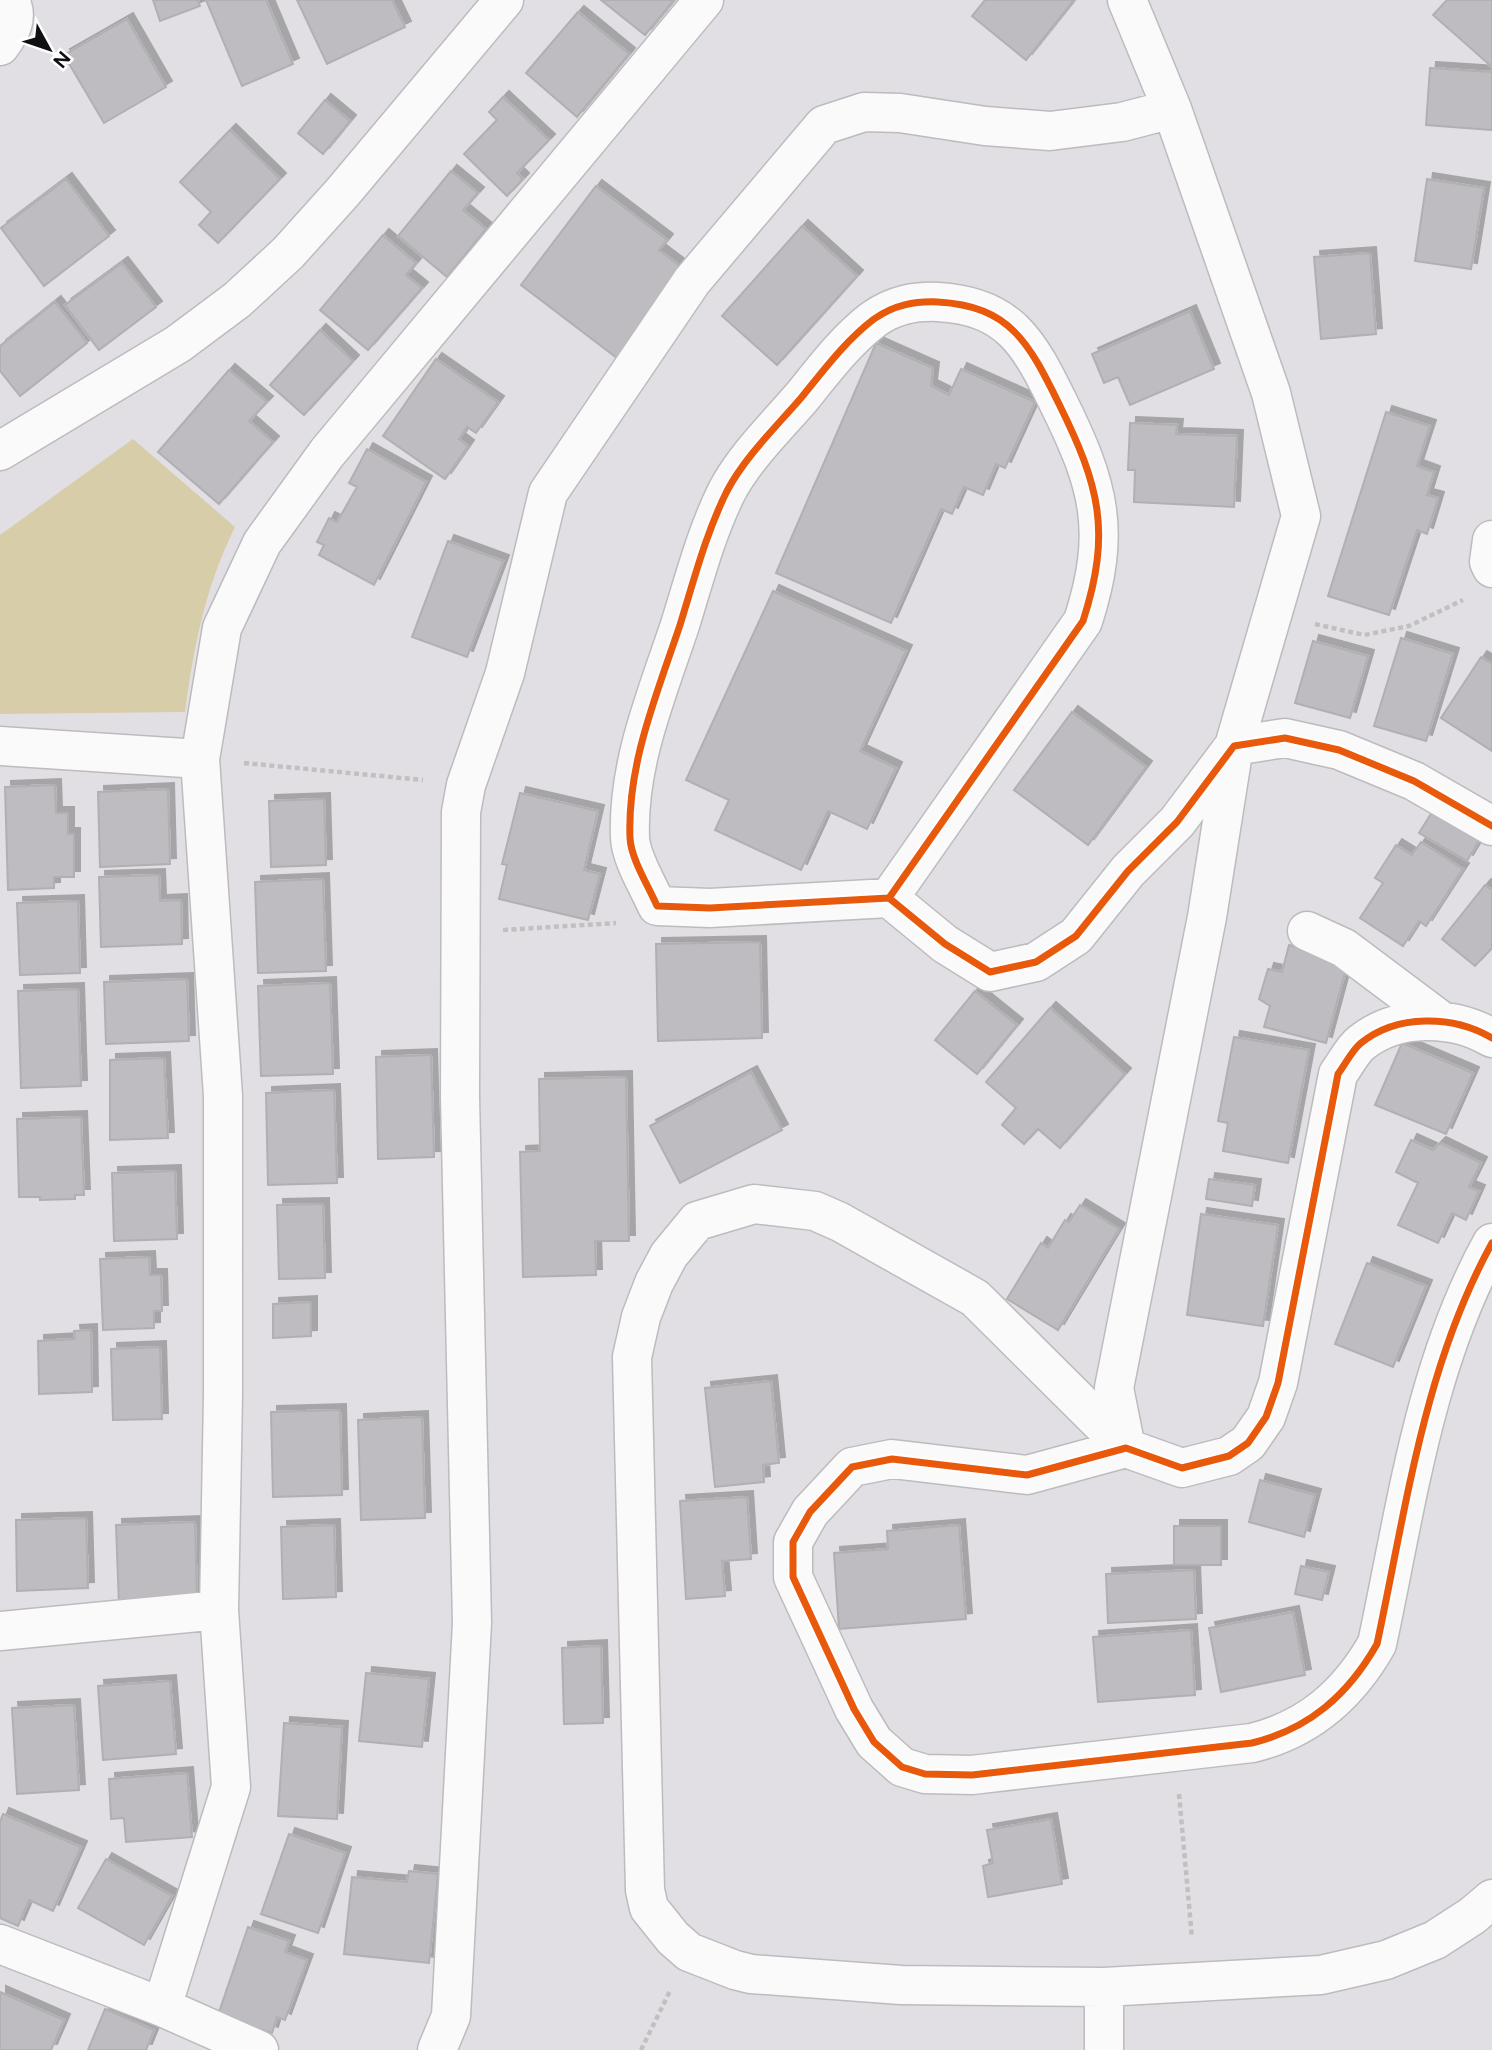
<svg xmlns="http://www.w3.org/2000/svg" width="1492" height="2050" font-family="Figtree,sans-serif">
	<defs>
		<filter id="shadow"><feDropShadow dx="6" dy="-6" stdDeviation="0" flood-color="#0004"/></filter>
	</defs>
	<rect width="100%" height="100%" fill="#e1dfe3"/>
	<path fill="#d8cda9" d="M 133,439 L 235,527 C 205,588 194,645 185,712 L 0,714 L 0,535 Z"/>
	<path fill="#bebcc0" stroke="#b1afb3" stroke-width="2" filter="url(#shadow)" d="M 153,0 L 198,0 L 200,6 L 160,21 Z
		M 206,0 L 266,0 L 293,64 L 242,86 Z
		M 297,0 L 392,0 L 405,27 L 327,64 Z
		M 601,0 L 674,0 L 645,35 Z
		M 985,0 L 1074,0 L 1026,60 L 972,16 Z
		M 1447,0 L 1492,0 L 1492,67 L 1433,15 Z
		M 578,12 L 629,54 L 577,117 L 526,73 Z
		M 127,19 L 166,87 L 104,123 L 64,55 Z
		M 1430,68 L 1492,72 L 1492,130 L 1426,125 Z
		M 503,97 L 549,140 L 517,173 L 523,179 L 507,196 L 464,154 L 497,120 L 489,112 Z
		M 325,100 L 350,121 L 323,154 L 298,133 Z
		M 230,130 L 280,179 L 218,243 L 199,225 L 211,212 L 180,182 Z
		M 451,171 L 478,193 L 463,210 L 486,229 L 447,277 L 398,236 Z
		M 66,179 L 109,236 L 44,286 L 1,228 Z
		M 1427,179 L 1484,188 L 1471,269 L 1415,261 Z
		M 596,186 L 667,240 L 659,250 L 684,269 L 617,358 L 521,285 Z
		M 802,226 L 857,276 L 777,365 L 722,316 Z
		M 383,235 L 416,263 L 406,275 L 422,288 L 368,350 L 320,310 Z
		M 1370,253 L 1376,334 L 1321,339 L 1314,257 Z
		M 122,263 L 156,307 L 99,350 L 65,305 Z
		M 55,302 L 87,343 L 20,396 L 0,371 L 0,346 Z
		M 1190,311 L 1214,369 L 1130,405 L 1118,377 L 1104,383 L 1092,354 Z
		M 320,330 L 353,361 L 304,415 L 270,385 Z
		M 876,343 L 933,368 L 931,386 L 949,395 L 961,369 L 1035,402 L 1005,468 L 996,464 L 983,495 L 964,487 L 952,514 L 941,509 L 891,623 L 776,573 Z
		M 436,359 L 498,402 L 476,433 L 467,427 L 459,439 L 468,446 L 445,479 L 383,436 Z
		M 229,370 L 267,402 L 249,421 L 273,442 L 219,504 L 158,452 Z
		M 1386,412 L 1430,426 L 1417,466 L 1434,472 L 1427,495 L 1438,498 L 1427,534 L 1417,530 L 1389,615 L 1328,596 Z
		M 1130,423 L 1177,425 L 1176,434 L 1237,436 L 1234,507 L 1134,502 L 1135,470 L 1128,470 Z
		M 367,449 L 426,482 L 374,585 L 319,555 L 324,545 L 317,542 L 329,518 L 337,522 L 357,487 L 349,483 Z
		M 448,541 L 503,561 L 467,657 L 412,637 Z
		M 773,591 L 906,651 L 860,751 L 896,768 L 867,829 L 828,811 L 801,870 L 715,830 L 729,800 L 686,780 Z
		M 1401,638 L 1453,654 L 1426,741 L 1374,726 Z
		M 1313,641 L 1368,656 L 1350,718 L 1295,703 Z
		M 1481,657 L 1492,664 L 1492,751 L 1441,718 Z
		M 1072,712 L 1146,767 L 1088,845 L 1014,790 Z
		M 55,785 L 56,813 L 68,813 L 68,834 L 74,834 L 74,877 L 54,877 L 54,888 L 8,890 L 5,787 Z
		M 168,789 L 170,864 L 100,867 L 98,792 Z
		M 520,793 L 598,811 L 584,870 L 600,874 L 588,920 L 499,899 L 507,865 L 502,864 Z
		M 324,799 L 326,865 L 271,867 L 269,801 Z
		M 1432,812 L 1480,839 L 1467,861 L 1419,833 Z
		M 1421,842 L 1463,869 L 1426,926 L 1419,921 L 1403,946 L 1360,918 L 1383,883 L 1375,878 L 1396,845 L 1412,855 Z
		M 159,875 L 160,901 L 181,900 L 182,944 L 101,947 L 99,877 Z
		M 323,879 L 326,971 L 258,973 L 255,882 Z
		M 1485,885 L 1492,890 L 1492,948 L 1475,966 L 1442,939 Z
		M 78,901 L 80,973 L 20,975 L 17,903 Z
		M 760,942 L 762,1038 L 658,1041 L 656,944 Z
		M 1289,945 L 1348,961 L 1326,1043 L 1264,1027 L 1270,1006 L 1259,999 L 1268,969 L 1282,972 Z
		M 187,979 L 189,1041 L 106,1044 L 104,982 Z
		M 330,983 L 333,1074 L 261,1076 L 258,986 Z
		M 78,989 L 81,1086 L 21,1088 L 18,991 Z
		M 975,991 L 1017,1025 L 977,1074 L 935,1040 Z
		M 1050,1008 L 1125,1074 L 1060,1148 L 1038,1129 L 1024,1144 L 1002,1125 L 1016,1108 L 986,1082 Z
		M 1234,1037 L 1309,1050 L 1288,1163 L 1223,1151 L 1228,1123 L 1218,1121 Z
		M 1402,1043 L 1473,1073 L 1446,1134 L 1375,1105 Z
		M 431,1055 L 434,1157 L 378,1159 L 376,1057 Z
		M 164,1058 L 168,1138 L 110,1140 L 110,1060 Z
		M 751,1072 L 782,1130 L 680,1183 L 650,1126 Z
		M 626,1077 L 629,1241 L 595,1241 L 596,1275 L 523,1277 L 520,1152 L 540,1151 L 539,1079 Z
		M 334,1090 L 337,1183 L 268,1185 L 266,1093 Z
		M 81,1117 L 84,1195 L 75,1195 L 75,1199 L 40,1200 L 40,1197 L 19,1197 L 17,1119 Z
		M 1411,1140 L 1433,1150 L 1440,1143 L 1481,1163 L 1469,1187 L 1479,1191 L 1466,1220 L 1452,1213 L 1438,1243 L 1398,1225 L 1418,1183 L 1396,1172 Z
		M 175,1171 L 177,1239 L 114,1241 L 112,1173 Z
		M 1209,1179 L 1255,1185 L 1252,1206 L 1206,1199 Z
		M 323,1204 L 325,1278 L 279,1279 L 277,1205 Z
		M 1080,1205 L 1119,1229 L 1058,1330 L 1007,1299 L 1041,1243 L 1048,1248 L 1065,1220 L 1069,1222 Z
		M 1201,1214 L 1278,1225 L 1263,1326 L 1187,1315 Z
		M 149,1257 L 150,1275 L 161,1275 L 162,1311 L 154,1311 L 154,1328 L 103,1330 L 100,1259 Z
		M 1367,1263 L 1426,1286 L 1393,1367 L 1335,1344 Z
		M 311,1302 L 311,1336 L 273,1338 L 273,1304 Z
		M 91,1330 L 92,1392 L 39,1394 L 38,1341 L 75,1339 L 74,1331 Z
		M 160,1347 L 162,1419 L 113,1420 L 111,1349 Z
		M 771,1381 L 779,1463 L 763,1465 L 764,1482 L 715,1487 L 705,1388 Z
		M 340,1410 L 342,1495 L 273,1497 L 271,1412 Z
		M 422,1417 L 425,1518 L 361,1520 L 358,1420 Z
		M 1260,1480 L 1315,1495 L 1304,1537 L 1249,1522 Z
		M 747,1497 L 751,1559 L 722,1561 L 725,1596 L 686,1599 L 680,1501 Z
		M 86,1518 L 88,1588 L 17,1591 L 16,1520 Z
		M 195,1522 L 197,1602 L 119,1605 L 116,1525 Z
		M 334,1525 L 336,1597 L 283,1599 L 281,1527 Z
		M 959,1525 L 966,1619 L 839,1629 L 834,1553 L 888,1549 L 887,1531 Z
		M 1174,1526 L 1221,1526 L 1221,1565 L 1174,1565 Z
		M 1301,1566 L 1329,1572 L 1322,1600 L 1295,1594 Z
		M 1194,1570 L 1196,1619 L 1108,1623 L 1106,1574 Z
		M 1293,1612 L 1305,1675 L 1221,1692 L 1209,1628 Z
		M 1191,1630 L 1195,1695 L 1098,1702 L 1093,1637 Z
		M 601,1646 L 603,1723 L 564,1724 L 562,1648 Z
		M 366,1673 L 429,1679 L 422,1747 L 359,1741 Z
		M 170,1681 L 176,1754 L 103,1760 L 98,1686 Z
		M 74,1705 L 79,1790 L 17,1794 L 12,1708 Z
		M 284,1723 L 342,1727 L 337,1819 L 278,1816 Z
		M 187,1773 L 192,1837 L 126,1842 L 124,1818 L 111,1819 L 109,1779 Z
		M 3,1814 L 81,1847 L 53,1911 L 29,1900 L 18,1926 L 0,1918 L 0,1822 Z
		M 1051,1819 L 1062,1884 L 988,1897 L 983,1866 L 993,1863 L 987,1830 Z
		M 289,1834 L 345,1853 L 318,1933 L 261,1914 Z
		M 106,1859 L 172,1896 L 144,1945 L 78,1908 Z
		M 409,1871 L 438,1874 L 429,1963 L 344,1954 L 352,1877 L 407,1882 Z
		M 248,1927 L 289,1941 L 285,1952 L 307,1960 L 285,2020 L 277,2017 L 272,2033 L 218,2015 Z
		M 0,1992 L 64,2020 L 51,2050 L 0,2050 Z
		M 105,2009 L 154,2030 L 146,2050 L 88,2050 Z"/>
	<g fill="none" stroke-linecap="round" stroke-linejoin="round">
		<g stroke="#bcbbbe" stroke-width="41">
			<path id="minor" d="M 0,46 C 11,31 19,18 10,0
				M 0,451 L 178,344 L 237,300 L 288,253 L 342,193 L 504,0
				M 1492,540 L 1489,562 L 1492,568
				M 0,746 L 200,759
				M 889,898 L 1083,621 C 1112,531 1099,485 1059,404 C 1029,343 1010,306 938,302 C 914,301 894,305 874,319 C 846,340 823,371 801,398 C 775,428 745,457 727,491 C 706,533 694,580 680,625 C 657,694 627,764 630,838 C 631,859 649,887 657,906 L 710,908 L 889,898 L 945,944 L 990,972 L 1036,962 L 1076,936 L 1128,871 L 1177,822 L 1234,746 L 1285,738 L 1339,750 L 1414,781 L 1492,826
				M 1307,931 L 1344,948 L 1440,1020
				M 1492,1038 C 1453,1015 1397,1014 1361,1043 C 1352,1050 1345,1065 1338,1074 L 1278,1383 L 1266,1417 L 1248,1443 L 1229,1456 L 1182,1468 L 1126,1448 L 1027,1475 L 892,1459 L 852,1467 L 810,1512 L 793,1542 L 793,1577 L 854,1709 L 874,1742 L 902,1767 L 925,1774 L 972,1775 L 1252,1743 C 1309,1729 1348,1695 1377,1644 C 1406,1509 1424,1366 1492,1243
				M 1126,1448 L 975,1298 L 840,1222 L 815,1211 L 754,1204 L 697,1221 L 669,1255 L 654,1283 L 641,1317 L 632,1357 L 645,1890 L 649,1908 L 673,1938 L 689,1952 L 735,1970 L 751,1974 L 901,1985 L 1104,1987 L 1321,1975 L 1386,1960 L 1435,1940 L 1472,1916 L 1492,1899
				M 1126,1448 L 1114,1388 L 1207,917 L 1234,746 L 1301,516 L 1271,393 L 1172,109 L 1127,0
				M 0,1631 L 219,1610
				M 0,1944 L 162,2007 L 259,2050
				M 162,2007 L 231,1787 L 219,1610 L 223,1395 L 223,1096 L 200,759 L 222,628 L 262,543 L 327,453 L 704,0
				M 437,2050 L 451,2016 L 472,1623 L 460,1097 L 461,812 L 466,785 L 505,673 L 548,493 L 692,281 L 824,125 L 864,112 L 900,113 L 985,126 L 1050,131 L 1122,122 L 1172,109
				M 1104,2050 L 1104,1987"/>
		</g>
		<path stroke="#c0c0c0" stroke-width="4.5" stroke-dasharray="5 3.5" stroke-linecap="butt" d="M 1315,624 L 1364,635 L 1409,626 L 1463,600
			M 244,763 L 423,780
			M 503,930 L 616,923
			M 1179,1794 L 1192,1938
			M 641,2050 L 670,1991"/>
		<use href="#minor" stroke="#fafafb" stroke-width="38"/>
		<g stroke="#fff" stroke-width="11">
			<path id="cycleway" d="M 889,898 L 1083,621 C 1112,531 1099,485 1059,404 C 1029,343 1010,306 938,302 C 914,301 894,305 874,319 C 846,340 823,371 801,398 C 775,428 745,457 727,491 C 706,533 694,580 680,625 C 657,694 627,764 630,838 C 631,859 649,887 657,906 L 710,908 L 889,898 L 945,944 L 990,972 L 1036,962 L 1076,936 L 1128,871 L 1177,822 L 1234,746 L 1285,738 L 1339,750 L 1414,781 L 1492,826
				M 1492,1038 C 1453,1015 1397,1014 1361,1043 C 1352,1050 1345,1065 1338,1074 L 1278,1383 L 1266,1417 L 1248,1443 L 1229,1456 L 1182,1468 L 1126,1448 L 1027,1475 L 892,1459 L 852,1467 L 810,1512 L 793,1542 L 793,1577 L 854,1709 L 874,1742 L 902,1767 L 925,1774 L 972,1775 L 1252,1743 C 1309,1729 1348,1695 1377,1644 C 1406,1509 1424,1366 1492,1243"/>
		</g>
		<use href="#cycleway" stroke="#e8590c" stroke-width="7"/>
	</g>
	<g transform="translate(49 49) rotate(130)" stroke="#ffffff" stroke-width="5" paint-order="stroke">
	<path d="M0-5L12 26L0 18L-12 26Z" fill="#100f12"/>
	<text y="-10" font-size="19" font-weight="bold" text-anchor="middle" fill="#100f12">N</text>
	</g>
</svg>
